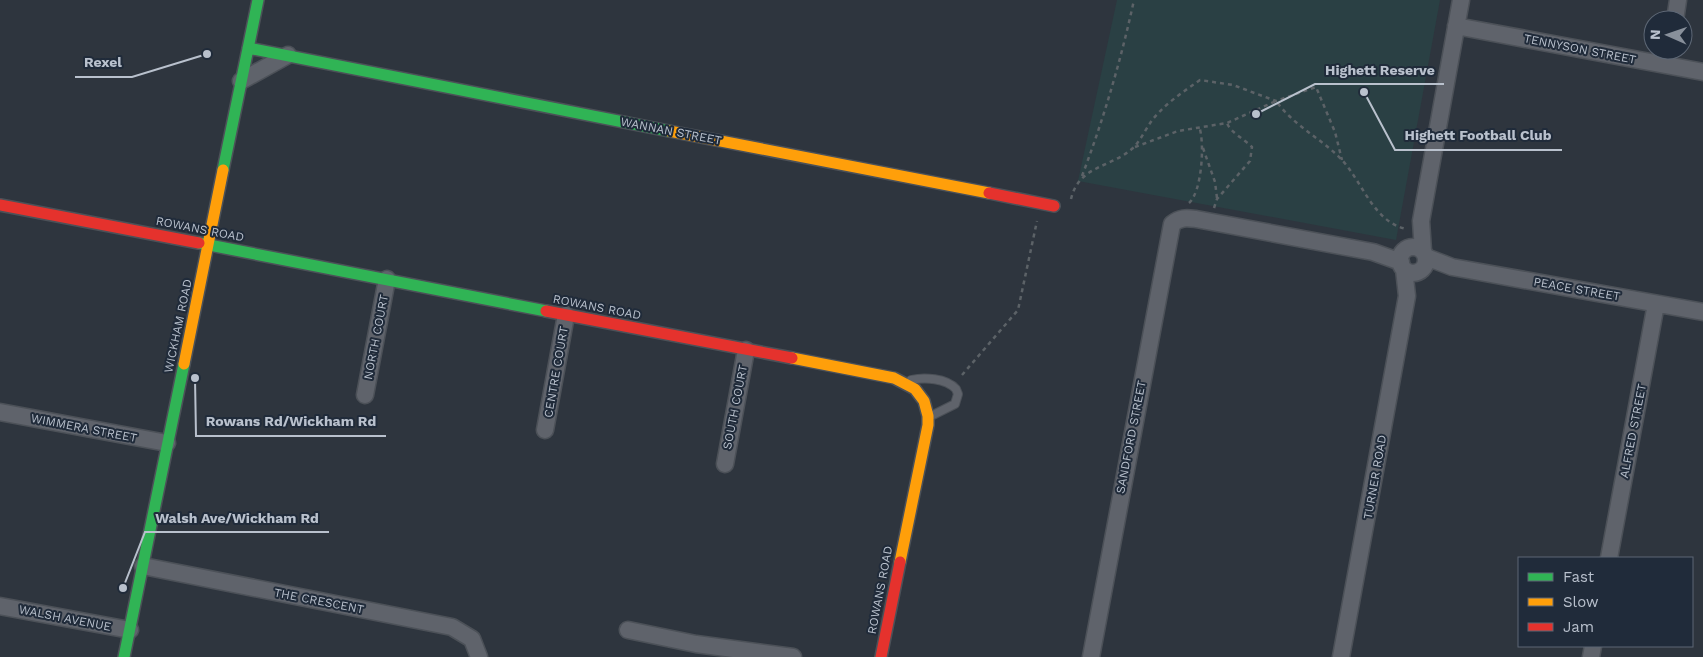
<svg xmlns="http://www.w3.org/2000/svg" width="1703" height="657" font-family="'Work Sans',sans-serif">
	<rect width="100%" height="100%" fill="#2e353e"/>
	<path fill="#2a4044" d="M 1117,0 L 1440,0 L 1396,240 L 1078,181 Z"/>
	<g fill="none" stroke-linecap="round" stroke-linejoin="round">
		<g stroke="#4c5158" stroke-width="10">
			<path id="lane" d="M 911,380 C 924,377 946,378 956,389 L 958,394 L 955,404 L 929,417"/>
		</g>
		<g stroke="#4c5158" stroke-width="19">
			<path id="street" d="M 1675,20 L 1678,0
				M 1456,26 L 1703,72
				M 1666,65 L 1669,50
				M 241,81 L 288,55
				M1400 260a13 13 0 1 1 26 0a13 13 0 1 1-26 0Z
				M 1423,251 L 1421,221 L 1461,0
				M 1426,257 L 1452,267 L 1703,312
				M 365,395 L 387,279
				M 0,412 L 167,443
				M 545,430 L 566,315
				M 725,464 L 746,350
				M 1609,558 L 1656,304
				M 143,566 L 452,627 L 472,639 L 479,657
				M 0,606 L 130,630
				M 628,630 L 696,644 L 793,657
				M 1091,657 L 1172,224 C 1180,217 1187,218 1196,219 L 1373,252 L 1401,262
				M 1341,657 L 1407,296 L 1404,269
				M 1591,657 L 1593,646"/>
		</g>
		<g stroke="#4c5158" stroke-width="14">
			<path id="fast" d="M 248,48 L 669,131
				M 223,170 L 258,0
				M 199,243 L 546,311
				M 124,657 L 184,364"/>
		</g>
		<g stroke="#4c5158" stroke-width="14">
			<path id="slow" d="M 669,131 L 989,193
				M 792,358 L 894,378 L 915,389 L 924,401 L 928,416 L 928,425 L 900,562
				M 184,364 L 223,170"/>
		</g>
		<g stroke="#4c5158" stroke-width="14">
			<path id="jam" d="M 989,193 L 1054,206
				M 0,205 L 199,243
				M 546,311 L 792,358
				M 881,657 L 900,562"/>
		</g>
		<path stroke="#5c6267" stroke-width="2.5" stroke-dasharray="4 4" stroke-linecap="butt" d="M 1135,147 L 1178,131 L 1227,123 L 1276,101 C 1295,127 1321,138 1342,160 C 1363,183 1374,223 1407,229
			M 1203,148 L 1215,182 L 1217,198
			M 1082,176 C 1104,118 1121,60 1134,0
			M 1071,199 C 1079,165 1111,168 1133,148 C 1141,140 1146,128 1153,119 C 1166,103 1183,92 1200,80 L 1233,85 L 1276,101 L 1316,87 L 1335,132 L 1342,160
			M 1189,203 C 1202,192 1205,142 1199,126
			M 1214,208 L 1217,199 L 1250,161 L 1252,147 C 1244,139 1230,132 1227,123
			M 962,375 L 1018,310 L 1037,221"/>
		<use href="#lane" stroke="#5f636b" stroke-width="8"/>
		<use href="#street" stroke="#5f636b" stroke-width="16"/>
		<use href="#fast" stroke="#30b455" stroke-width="11"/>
		<use href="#slow" stroke="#ff9f0a" stroke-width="11"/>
		<use href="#jam" stroke="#e5322d" stroke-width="11"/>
	</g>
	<g text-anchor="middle" stroke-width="4" stroke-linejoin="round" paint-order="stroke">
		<g font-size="12" fill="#b9c1cd" stroke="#202b3a">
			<text transform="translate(1580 49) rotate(11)" y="4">TENNYSON STREET</text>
			<text transform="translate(671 131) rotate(11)" y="4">WANNAN STREET</text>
			<text transform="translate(200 229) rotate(11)" y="4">ROWANS ROAD</text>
			<text transform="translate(1577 289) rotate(10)" y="4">PEACE STREET</text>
			<text transform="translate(597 307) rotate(11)" y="4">ROWANS ROAD</text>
			<text transform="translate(178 326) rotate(-78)" y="4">WICKHAM ROAD</text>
			<text transform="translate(376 337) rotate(-79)" y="4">NORTH COURT</text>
			<text transform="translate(556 372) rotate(-80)" y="4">CENTRE COURT</text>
			<text transform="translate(735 407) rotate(-79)" y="4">SOUTH COURT</text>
			<text transform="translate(84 428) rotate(11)" y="4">WIMMERA STREET</text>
			<text transform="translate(1633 431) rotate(-79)" y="4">ALFRED STREET</text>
			<text transform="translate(1131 437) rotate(-79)" y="4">SANDFORD STREET</text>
			<text transform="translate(1375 477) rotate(-80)" y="4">TURNER ROAD</text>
			<text transform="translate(880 590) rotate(-79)" y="4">ROWANS ROAD</text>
			<text transform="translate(319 601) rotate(11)" y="4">THE CRESCENT</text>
			<text transform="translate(65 618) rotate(11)" y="4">WALSH AVENUE</text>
		</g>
	</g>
	<path fill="none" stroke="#b9c1cd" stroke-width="2" d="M207 54L132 77H75M1256 114L1315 84H1444M1364 92L1395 150H1562M195 378L196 436H386M123 588L145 532H329"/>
	<g fill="#b9c1cd" stroke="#202b3a" stroke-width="2">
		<circle cx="207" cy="54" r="5"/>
		<circle cx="1256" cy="114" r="5"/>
		<circle cx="1364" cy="92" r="5"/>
		<circle cx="195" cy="378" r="5"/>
		<circle cx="123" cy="588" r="5"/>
	</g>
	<g font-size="14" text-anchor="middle" font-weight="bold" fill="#b9c1cd" stroke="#202b3a" stroke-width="4" stroke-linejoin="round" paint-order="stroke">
		<text x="103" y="67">Rexel</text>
		<text x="1380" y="75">Highett Reserve</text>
		<text x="1478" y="140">Highett Football Club</text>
		<text x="291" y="426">Rowans Rd/Wickham Rd</text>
		<text x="237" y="523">Walsh Ave/Wickham Rd</text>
	</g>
	<rect x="1518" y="557" width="175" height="90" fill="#202b3a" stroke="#5d6775"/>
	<rect x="1528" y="573" width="25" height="8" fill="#30b455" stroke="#5d6775"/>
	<text x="1563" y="582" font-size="15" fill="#b9c1cd">Fast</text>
	<rect x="1528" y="598" width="25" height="8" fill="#ff9f0a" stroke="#5d6775"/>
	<text x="1563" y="607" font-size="15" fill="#b9c1cd">Slow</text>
	<rect x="1528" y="623" width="25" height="8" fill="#e5322d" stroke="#5d6775"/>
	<text x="1563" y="632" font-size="15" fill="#b9c1cd">Jam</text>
	<g transform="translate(1668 35) rotate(272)"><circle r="24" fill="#202b3a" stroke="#5d6775"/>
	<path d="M0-4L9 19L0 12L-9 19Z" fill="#88909b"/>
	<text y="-8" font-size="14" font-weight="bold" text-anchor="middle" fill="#b9c1cd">N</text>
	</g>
</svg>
